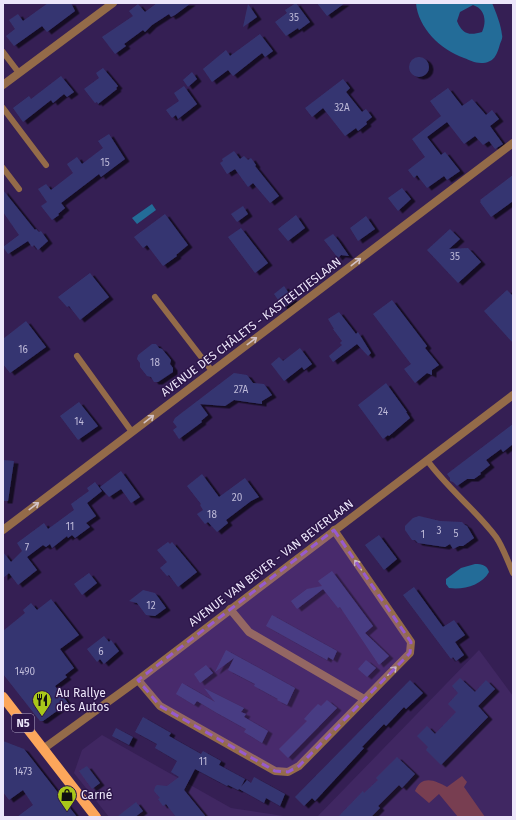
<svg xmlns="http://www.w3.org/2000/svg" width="516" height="820" font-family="'Fira Sans',sans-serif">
	<defs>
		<filter id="shadow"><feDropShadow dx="4.5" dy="2.5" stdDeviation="0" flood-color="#0009"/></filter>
	</defs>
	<rect width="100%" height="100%" fill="#351f54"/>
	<path fill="#402762" d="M 479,650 L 513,696 L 513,817 L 317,817 Z
		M 102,735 L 231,808 L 290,817 L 109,817 L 74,773 L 82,750 Z"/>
	<path fill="#783e51" d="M 462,776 L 467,782 L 464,787 L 485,817 L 458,817 L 439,794 L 429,803 L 415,791 C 422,774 436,781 447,787 Z"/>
	<path fill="#236c98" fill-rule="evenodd" d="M 416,3 L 492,3 C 496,12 501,25 502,35 C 503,38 501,41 500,44 C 497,55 494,63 481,63 C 474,63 470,60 464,58 C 441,50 418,28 416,3 ZM 473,5 C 485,9 487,21 482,32 C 469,36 462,34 457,21 L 460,12 Z
		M 152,204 L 156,210 L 137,224 L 132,218 Z
		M 475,564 C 482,564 487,565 489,572 C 482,585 464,590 449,588 L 446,584 L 446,579 L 461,568 Z"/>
	<path fill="#363671" filter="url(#shadow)" d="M 48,3 L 71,3 L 75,11 L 47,32 L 42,26 L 14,46 L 6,36 L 15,29 L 9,20 L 18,14 L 23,21 Z
		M 157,3 L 191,3 L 175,15 L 171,17 L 169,14 L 152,25 L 145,32 L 143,30 L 124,44 L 126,46 L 115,54 L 102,37 L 133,16 L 129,11 L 138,4 L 145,12 Z
		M 296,3 L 310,22 L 299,30 L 298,28 L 286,36 L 275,22 L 287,13 L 285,10 Z
		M 317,3 L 345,3 L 327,16 Z
		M 248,4 L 257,17 L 243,27 Z
		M 260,34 L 273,51 L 265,57 L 262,53 L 233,76 L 228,70 L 212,82 L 203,69 L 226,50 L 230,56 Z
		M409 67a10 10 0 1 1 20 0a10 10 0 1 1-20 0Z
		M 103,68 L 118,86 L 116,88 L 117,89 L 98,104 L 97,102 L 95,103 L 84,89 L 99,78 L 96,73 Z
		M 192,72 L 197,79 L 188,87 L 183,80 Z
		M 61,76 L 74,92 L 67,97 L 64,94 L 53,103 L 51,100 L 23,122 L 13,108 L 29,96 L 31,99 Z
		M 343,79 L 350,88 L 346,92 L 362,112 L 366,109 L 372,117 L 366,122 L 367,124 L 358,131 L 356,128 L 345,136 L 323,108 L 312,117 L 305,108 Z
		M 184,86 L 197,104 L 178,119 L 176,115 L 172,118 L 166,110 L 179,101 L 174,93 Z
		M 448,88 L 462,106 L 472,99 L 486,115 L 492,110 L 499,119 L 490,126 L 503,144 L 495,149 L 489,141 L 483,145 L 475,136 L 464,144 L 447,122 L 427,137 L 441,155 L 445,152 L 460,171 L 447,180 L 444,176 L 427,188 L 417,175 L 414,178 L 408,170 L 425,157 L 412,139 L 441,116 L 430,101 Z
		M 109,134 L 125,159 L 101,177 L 99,174 L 61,203 L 65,208 L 58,214 L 59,215 L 52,220 L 41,206 L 47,202 L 38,189 L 46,184 L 51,190 L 73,173 L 67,164 L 77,157 L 82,164 L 103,148 L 98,141 Z
		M 234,151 L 240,159 L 244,156 L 248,160 L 251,158 L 256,165 L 255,166 L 279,196 L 270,203 L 253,183 L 248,187 L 235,169 L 227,174 L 220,163 L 223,161 L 222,159 Z
		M 513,175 L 513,201 L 491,217 L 480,202 L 481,201 L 480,200 Z
		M 402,188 L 411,199 L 398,211 L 388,198 Z
		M 3,190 L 35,230 L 36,229 L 39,232 L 41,231 L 48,241 L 38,250 L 34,245 L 32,247 L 28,241 L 8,254 L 3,247 L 19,235 L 3,212 Z
		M 243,206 L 248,214 L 237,222 L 231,214 Z
		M 165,214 L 188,245 L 176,255 L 177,256 L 163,266 L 147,245 L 143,248 L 134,237 Z
		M 296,215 L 305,228 L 288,241 L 278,229 Z
		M 366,216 L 375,229 L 358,241 L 350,228 Z
		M 241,228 L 268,263 L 255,273 L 228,237 Z
		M 450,229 L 460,239 L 449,249 L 468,248 L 481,262 L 458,283 L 427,250 Z
		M 333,234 L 338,240 L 349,256 L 341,255 L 338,258 L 324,240 Z
		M 90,273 L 109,297 L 80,320 L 69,306 L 67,307 L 58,297 Z
		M 284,286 L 294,301 L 284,308 L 274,294 Z
		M 507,290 L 513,296 L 513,343 L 484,311 Z
		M 392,300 L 427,346 L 425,348 L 439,365 L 432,370 L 432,375 L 427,373 L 415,383 L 404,369 L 411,364 L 373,314 Z
		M 339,312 L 356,334 L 358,332 L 371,353 L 368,356 L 357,344 L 333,362 L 329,356 L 342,345 L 340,343 L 342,341 L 333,329 L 334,329 L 328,319 Z
		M 26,321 L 46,347 L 10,373 L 3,364 L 3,339 Z
		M 152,344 L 156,344 L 159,348 L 162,349 L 171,360 L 170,364 L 173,368 L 173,372 L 158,382 L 154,382 L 151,377 L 147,376 L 140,367 L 140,363 L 137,359 L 138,355 Z
		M 300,348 L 312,364 L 304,370 L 302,367 L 284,381 L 271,364 L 279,357 L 283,361 Z
		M 234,373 L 247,375 L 253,383 L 264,384 L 272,395 L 262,401 L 262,404 L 234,400 L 225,406 L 200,404 L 208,415 L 201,421 L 202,422 L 179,439 L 173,430 L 177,427 L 173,422 L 175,418 Z
		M 386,383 L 407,412 L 406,412 L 410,418 L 389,436 L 388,435 L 383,439 L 358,405 Z
		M 79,402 L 98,426 L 78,440 L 60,416 Z
		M 513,424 L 513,444 L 503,452 L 501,449 L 486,460 L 490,465 L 480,473 L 481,474 L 474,479 L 467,479 L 457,486 L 453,482 L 450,481 L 450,478 L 447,474 Z
		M 3,460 L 14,461 L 8,501 L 3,501 Z
		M 121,471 L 140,497 L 131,503 L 121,489 L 109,497 L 100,487 Z
		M 202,474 L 219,497 L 245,478 L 259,497 L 251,501 L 226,520 L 228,523 L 217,532 L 208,522 L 205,524 L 197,514 L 203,510 L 200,505 L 201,504 L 187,486 Z
		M 95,482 L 102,491 L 87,503 L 96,516 L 86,523 L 90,527 L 75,538 L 72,535 L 68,538 L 67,536 L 52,548 L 50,544 L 46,547 L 43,545 L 27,557 L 37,570 L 18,585 L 9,573 L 3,578 L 3,552 L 11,562 L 22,551 L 17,543 L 44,523 L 48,529 L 74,510 L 71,504 L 89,491 L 87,488 Z
		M 419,516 L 440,521 L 462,522 L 465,525 L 467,526 L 474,538 L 463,546 L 459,546 L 453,549 L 450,544 L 445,547 L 418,543 L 415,540 L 412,540 L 405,530 L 405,526 L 413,518 Z
		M 379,535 L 397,559 L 384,570 L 365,545 Z
		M 168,542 L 170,544 L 172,542 L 197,572 L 178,587 L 169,575 L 167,576 L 160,568 L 167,562 L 157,550 Z
		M 332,571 L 373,626 L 365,633 L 389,656 L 379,665 L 340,607 L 338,608 L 323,589 L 297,609 L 291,601 L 307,589 L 322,586 L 318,581 Z
		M 89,573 L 97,583 L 82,595 L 74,584 Z
		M 414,587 L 443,627 L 454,620 L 465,635 L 455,642 L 464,655 L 456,661 L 453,657 L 451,659 L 403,595 Z
		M 143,590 L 155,593 L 166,608 L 155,616 L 146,615 L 137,603 L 129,601 Z
		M 51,599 L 79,635 L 60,649 L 74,668 L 65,675 L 67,677 L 55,686 L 68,703 L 43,721 L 40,721 L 3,674 L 3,631 L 25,613 L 23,610 L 31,603 L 37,610 Z
		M 272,615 L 337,651 L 333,660 L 328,657 L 327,660 L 266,626 Z
		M 104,636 L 109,642 L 111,640 L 119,651 L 104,664 L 100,659 L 97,662 L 87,649 Z
		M 226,650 L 295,688 L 287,705 L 277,700 L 278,699 L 254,686 L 255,684 L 228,670 L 234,658 L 215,672 Z
		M 366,660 L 376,668 L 367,677 L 358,669 Z
		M 206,665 L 213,673 L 200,683 L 194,674 Z
		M 460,678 L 475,692 L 486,680 L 495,689 L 478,706 L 488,717 L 441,765 L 426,750 L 428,747 L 417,736 L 427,726 L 435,734 L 456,712 L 448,704 L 458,693 L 452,686 Z
		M 410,680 L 423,693 L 406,709 L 404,707 L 386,726 L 384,724 L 362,747 L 364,748 L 315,801 L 312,798 L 304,806 L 295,797 Z
		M 182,683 L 215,702 L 204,688 L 244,708 L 241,712 L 246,714 L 244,717 L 268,731 L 262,743 L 244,732 L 246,729 L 217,713 L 197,701 L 194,705 L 176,694 Z
		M 327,700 L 337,708 L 288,758 L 279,749 L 307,721 L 304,719 L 312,710 L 318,704 L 321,706 Z
		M 143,717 L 171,733 L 169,736 L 201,754 L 203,751 L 221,761 L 219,765 L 245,779 L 241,787 L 247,780 L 251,783 L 254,777 L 285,794 L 280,806 L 266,798 L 264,803 L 239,789 L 238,790 L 228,785 L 227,786 L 195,769 L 184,790 L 206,817 L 176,817 L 166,804 L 163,806 L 158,799 L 160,798 L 154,791 L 155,787 L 157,785 L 167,786 L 179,777 L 171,772 L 177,761 L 155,748 L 157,744 L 135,732 Z
		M 116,728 L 133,737 L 129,745 L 112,736 Z
		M 3,741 L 24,749 L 77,817 L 17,817 L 33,805 L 23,790 L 9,800 L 3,792 Z
		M 397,757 L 415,774 L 402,788 L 399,785 L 378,806 L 380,808 L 371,817 L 338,817 L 363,791 L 364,793 L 378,780 L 376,778 Z
		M 87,766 L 100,783 L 92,789 L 79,771 Z
		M 136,802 L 143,811 L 135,817 L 117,817 Z"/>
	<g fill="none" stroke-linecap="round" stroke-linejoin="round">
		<path stroke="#946b49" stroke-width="6" d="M 3,52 L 19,73
			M 3,108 L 46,165
			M 3,168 L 19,189
			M 155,297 L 212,371
			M 77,356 L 132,432
			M 427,460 C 447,488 475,509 496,537 C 503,547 508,562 513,573"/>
		<path stroke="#946b49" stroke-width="8" d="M 3,85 L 113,3
			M 3,530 L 513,143
			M 230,609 L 249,632 L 364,699
			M 138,680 L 160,706 L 275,771 L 288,772 L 299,766 L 410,653 L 411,642 L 334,530
			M 43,749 L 138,680 L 513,395"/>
		<path stroke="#fca65b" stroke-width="10" d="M 3,697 L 96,817"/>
	</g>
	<defs><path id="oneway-shaft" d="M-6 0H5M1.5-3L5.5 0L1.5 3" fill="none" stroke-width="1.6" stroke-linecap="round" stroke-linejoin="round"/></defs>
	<g stroke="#d2c1c5">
		<use href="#oneway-shaft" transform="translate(356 262) rotate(-38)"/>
		<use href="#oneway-shaft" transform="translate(252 341) rotate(-37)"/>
		<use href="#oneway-shaft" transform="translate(149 419) rotate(-38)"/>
		<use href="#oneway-shaft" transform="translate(34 506) rotate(-37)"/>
		<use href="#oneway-shaft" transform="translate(358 565) rotate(-125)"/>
		<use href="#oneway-shaft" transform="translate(392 671) rotate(-45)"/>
	</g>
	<path fill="#975ace" fill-opacity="0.2" stroke="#975ace" stroke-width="3" stroke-dasharray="8 5" stroke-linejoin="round" d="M 334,530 L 411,642 L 410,653 L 299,766 L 288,772 L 275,771 L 160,706 L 138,680 Z"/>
	<defs>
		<g id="restaurant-pin" transform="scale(1)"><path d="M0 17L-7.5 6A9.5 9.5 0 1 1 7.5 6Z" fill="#a9c71a" stroke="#2c1549"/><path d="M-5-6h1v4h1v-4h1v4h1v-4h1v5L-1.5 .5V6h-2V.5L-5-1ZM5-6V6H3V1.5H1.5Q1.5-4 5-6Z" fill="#111"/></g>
		<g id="shop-pin" transform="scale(1)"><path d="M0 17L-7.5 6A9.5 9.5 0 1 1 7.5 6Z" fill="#a9c71a" stroke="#2c1549"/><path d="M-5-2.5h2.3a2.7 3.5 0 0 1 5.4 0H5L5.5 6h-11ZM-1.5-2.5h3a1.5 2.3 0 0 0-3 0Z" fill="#111"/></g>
	</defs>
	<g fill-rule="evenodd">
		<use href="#restaurant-pin" x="42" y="700"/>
		<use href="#shop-pin" x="67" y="795"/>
	</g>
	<g text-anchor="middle" stroke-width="3" stroke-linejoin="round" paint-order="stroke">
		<g font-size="10" fill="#bebad8">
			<text x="294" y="21">35</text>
			<text x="342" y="111">32A</text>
			<text x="105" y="166">15</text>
			<text x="455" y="260">35</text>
			<text x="23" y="353">16</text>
			<text x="155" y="366">18</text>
			<text x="241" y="393">27A</text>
			<text x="383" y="415">24</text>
			<text x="79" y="425">14</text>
			<text x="237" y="501">20</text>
			<text x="212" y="518">18</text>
			<text x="70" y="530">11</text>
			<text x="439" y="534">3</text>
			<text x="456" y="537">5</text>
			<text x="423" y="538">1</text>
			<text x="27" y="551">7</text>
			<text x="151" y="609">12</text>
			<text x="101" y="655">6</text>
			<text x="25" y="675">1490</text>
			<text x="203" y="765">11</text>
			<text x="23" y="775">1473</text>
		</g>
		<rect fill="#2c1549" stroke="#b2a7c5" stroke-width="1" x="12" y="714" width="22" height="18" rx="3"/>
		<g font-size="11" font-weight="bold" fill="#ece6fa">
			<text x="23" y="727">N5</text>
		</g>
		<g font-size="12" fill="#ece6fa" stroke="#2c1549">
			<text transform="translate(251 327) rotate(-37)" y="4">AVENUE DES CHÂLETS - KASTEELTJESLAAN</text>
			<text transform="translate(271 563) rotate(-37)" y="4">AVENUE VAN BEVER - VAN BEVERLAAN</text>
		</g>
		<g font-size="12" fill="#ece6fa" stroke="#2c1549" text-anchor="start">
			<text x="56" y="697">Au Rallye<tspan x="56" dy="14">des Autos</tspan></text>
			<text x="81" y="799">Carné</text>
		</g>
	</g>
	<rect width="516" height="820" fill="none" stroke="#ece6fa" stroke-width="8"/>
</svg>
